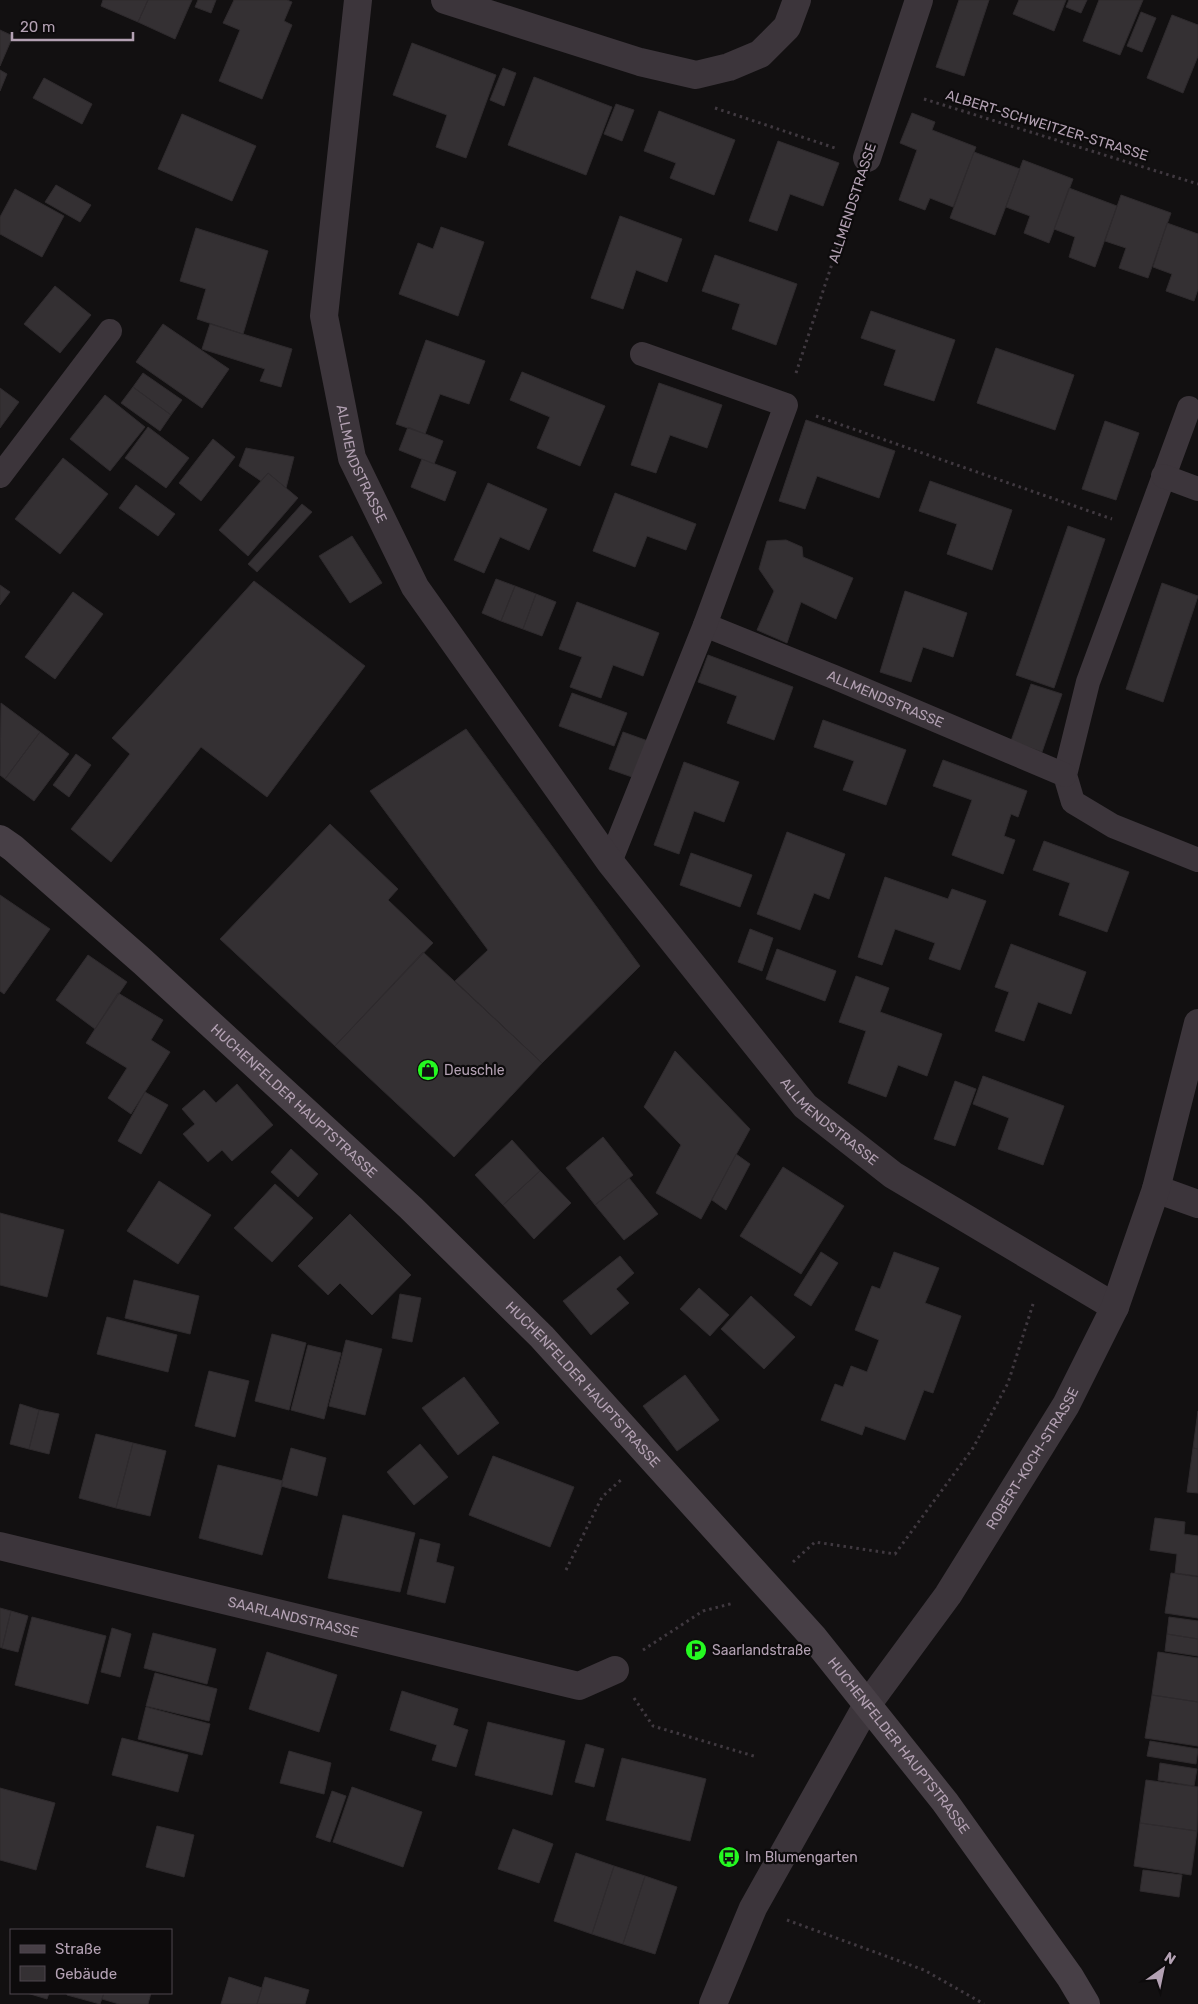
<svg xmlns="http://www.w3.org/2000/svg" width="1198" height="2004" font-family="Rubik,sans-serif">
	<rect width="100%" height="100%" fill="#121011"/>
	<path fill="#343033" stroke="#2e2a2d" d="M 103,0 L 148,0 L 138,22 L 101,6 Z
		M 148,0 L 192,0 L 175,39 L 138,22 Z
		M 198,0 L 216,0 L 211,13 L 195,7 Z
		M 234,0 L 287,0 L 292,2 L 284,21 L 292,25 L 262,99 L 219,81 L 240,30 L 223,23 Z
		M 959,0 L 989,0 L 964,76 L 936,67 Z
		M 1019,0 L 1066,0 L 1054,31 L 1013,14 Z
		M 1069,0 L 1087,0 L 1081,13 L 1066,7 Z
		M 1099,0 L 1143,0 L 1120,55 L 1083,41 Z
		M 1141,12 L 1156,18 L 1142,52 L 1127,46 Z
		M 1172,15 L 1198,25 L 1198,56 L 1183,93 L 1147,78 Z
		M 0,30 L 13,36 L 0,66 Z
		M 412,43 L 496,75 L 466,158 L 436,147 L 447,115 L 393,95 Z
		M 503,68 L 516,73 L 504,106 L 490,100 Z
		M 0,70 L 7,74 L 0,91 Z
		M 534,77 L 612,107 L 586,175 L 508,145 Z
		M 44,78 L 92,104 L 82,124 L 33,98 Z
		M 616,104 L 634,110 L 622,141 L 604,134 Z
		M 659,111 L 735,140 L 714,195 L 670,178 L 676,163 L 644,151 Z
		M 912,113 L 935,122 L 932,130 L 976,147 L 953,207 L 930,198 L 925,210 L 899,200 L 917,150 L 900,143 Z
		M 182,114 L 256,146 L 232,201 L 158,169 Z
		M 778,141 L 839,163 L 823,206 L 790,194 L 777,231 L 749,221 Z
		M 974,152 L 1020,169 L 995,235 L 950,218 Z
		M 1023,160 L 1073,179 L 1049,243 L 1024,233 L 1030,216 L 1006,207 Z
		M 56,185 L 91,205 L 80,222 L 45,202 Z
		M 1069,188 L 1117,206 L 1095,267 L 1069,257 L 1075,237 L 1054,229 Z
		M 15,189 L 64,216 L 42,257 L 0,234 L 0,217 Z
		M 1121,195 L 1171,213 L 1148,278 L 1119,268 L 1126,248 L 1105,241 Z
		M 620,216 L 682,239 L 667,282 L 636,270 L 623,309 L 591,298 Z
		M 1167,223 L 1198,234 L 1198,289 L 1194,301 L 1166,291 L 1172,274 L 1153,267 Z
		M 441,227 L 484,242 L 458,316 L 399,294 L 418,243 L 433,249 Z
		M 196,228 L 268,251 L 243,334 L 197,319 L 206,289 L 180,281 Z
		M 715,255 L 797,284 L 776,345 L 732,329 L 740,304 L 702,291 Z
		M 55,286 L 91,315 L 60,353 L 24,324 Z
		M 871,311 L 955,340 L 934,401 L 884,385 L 896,350 L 861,338 Z
		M 163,324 L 229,369 L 202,408 L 136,362 Z
		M 210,324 L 292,349 L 281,387 L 260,381 L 265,369 L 202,349 Z
		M 426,340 L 485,361 L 469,404 L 440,394 L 425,434 L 396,424 Z
		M 996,348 L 1074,375 L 1055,430 L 977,403 Z
		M 522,372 L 605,406 L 580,466 L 537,448 L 550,417 L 510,400 Z
		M 143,373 L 182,400 L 171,415 L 133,387 Z
		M 659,383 L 722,405 L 707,448 L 670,435 L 656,473 L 631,465 Z
		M 133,387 L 171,415 L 160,431 L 121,403 Z
		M 0,388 L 19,402 L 0,428 Z
		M 105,395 L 145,427 L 110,471 L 70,439 Z
		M 806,420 L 895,451 L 879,498 L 817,476 L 805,509 L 779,501 Z
		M 1105,421 L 1139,433 L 1116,500 L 1082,489 Z
		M 148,427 L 189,458 L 166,488 L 125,458 Z
		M 408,427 L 443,441 L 434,464 L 399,450 Z
		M 213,439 L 235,457 L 201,501 L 179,483 Z
		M 246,448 L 294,457 L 286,488 L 268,473 L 261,481 L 239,466 Z
		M 63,458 L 108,494 L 60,554 L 15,519 Z
		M 422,459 L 456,472 L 445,501 L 411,487 Z
		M 268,473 L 298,498 L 248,556 L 219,530 Z
		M 930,481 L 1012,510 L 992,570 L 947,554 L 957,524 L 919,511 Z
		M 488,483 L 547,509 L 529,550 L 500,537 L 484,573 L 454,560 Z
		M 136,485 L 175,514 L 158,536 L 119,508 Z
		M 615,493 L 696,524 L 686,550 L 647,536 L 635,567 L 593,551 Z
		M 302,504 L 312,512 L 257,572 L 248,564 Z
		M 1068,526 L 1105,539 L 1054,688 L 1016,675 Z
		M 352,536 L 382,583 L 350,603 L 319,556 Z
		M 786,540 L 802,547 L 803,557 L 853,578 L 836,619 L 801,602 L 787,643 L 757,630 L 774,591 L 759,569 L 767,541 Z
		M 496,579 L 515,586 L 501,621 L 482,613 Z
		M 254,581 L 365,666 L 267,797 L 201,747 L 111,862 L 71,829 L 130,754 L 112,738 Z
		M 1162,583 L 1198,596 L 1163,702 L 1126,689 Z
		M 0,585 L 10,592 L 0,605 Z
		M 515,586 L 536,594 L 523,629 L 501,621 Z
		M 905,591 L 967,613 L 953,657 L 923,647 L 911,682 L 880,672 Z
		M 73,592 L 103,614 L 55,679 L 25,657 Z
		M 536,594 L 556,602 L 542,636 L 523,629 Z
		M 577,602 L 659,633 L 643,676 L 613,665 L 601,698 L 570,687 L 582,657 L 559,649 Z
		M 708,655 L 793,687 L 774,740 L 727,723 L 737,696 L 698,682 Z
		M 1031,684 L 1062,694 L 1042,752 L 1011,741 Z
		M 572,693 L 627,713 L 614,746 L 559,726 Z
		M 1,703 L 40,732 L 5,779 L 0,775 Z
		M 823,720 L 906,750 L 886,805 L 843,790 L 854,761 L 814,747 Z
		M 466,729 L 640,966 L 542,1063 L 455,981 L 488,950 L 370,791 Z
		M 40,732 L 69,754 L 34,801 L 5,779 Z
		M 623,732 L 648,741 L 635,778 L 609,769 Z
		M 76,754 L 91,765 L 69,797 L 53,785 Z
		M 943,760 L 1027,791 L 1018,817 L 1011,814 L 1004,836 L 1015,840 L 1003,874 L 952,855 L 972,800 L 933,786 Z
		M 684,762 L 739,782 L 724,822 L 694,811 L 679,854 L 654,845 Z
		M 330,824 L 398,889 L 388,900 L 433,943 L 335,1046 L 220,939 Z
		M 787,832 L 845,854 L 829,899 L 814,893 L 800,930 L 757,914 Z
		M 1044,841 L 1129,872 L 1107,932 L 1059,915 L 1070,883 L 1033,870 Z
		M 691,853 L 752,875 L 740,907 L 680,885 Z
		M 885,877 L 948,899 L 952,889 L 986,901 L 960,970 L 929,959 L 935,943 L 895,929 L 882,965 L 858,957 Z
		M 0,895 L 50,929 L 4,994 L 0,991 Z
		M 750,929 L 773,938 L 762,971 L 738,962 Z
		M 1011,944 L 1086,972 L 1071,1014 L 1038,1002 L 1024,1041 L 995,1031 L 1009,992 L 995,987 Z
		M 777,949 L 836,971 L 825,1001 L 766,979 Z
		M 423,952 L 542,1063 L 454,1157 L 335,1046 Z
		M 88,955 L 127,982 L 95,1029 L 56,1000 Z
		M 856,976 L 889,988 L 880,1012 L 942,1034 L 927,1076 L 898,1065 L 886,1097 L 848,1083 L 866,1031 L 839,1022 Z
		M 118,993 L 163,1020 L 151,1040 L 170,1052 L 131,1114 L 108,1098 L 127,1068 L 86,1043 Z
		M 675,1051 L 750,1129 L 701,1219 L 656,1193 L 681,1145 L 644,1107 Z
		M 983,1076 L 1064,1106 L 1043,1165 L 998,1149 L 1009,1118 L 973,1104 Z
		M 955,1081 L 976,1089 L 955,1146 L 934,1139 Z
		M 237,1084 L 273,1125 L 232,1161 L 222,1150 L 208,1162 L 183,1134 L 195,1124 L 182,1109 L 204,1090 L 216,1103 Z
		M 145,1092 L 168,1105 L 141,1154 L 118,1141 Z
		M 603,1137 L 633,1175 L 595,1205 L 566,1168 Z
		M 512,1140 L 540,1171 L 503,1205 L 475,1175 Z
		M 291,1149 L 318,1174 L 298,1197 L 271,1172 Z
		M 736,1154 L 750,1164 L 726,1210 L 712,1200 Z
		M 783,1167 L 844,1206 L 801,1274 L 740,1236 Z
		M 540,1171 L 571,1203 L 534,1239 L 503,1205 Z
		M 629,1178 L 658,1214 L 624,1240 L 595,1205 Z
		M 159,1181 L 211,1215 L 178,1264 L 127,1231 Z
		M 275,1184 L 313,1218 L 272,1262 L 234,1228 Z
		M 0,1213 L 64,1230 L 47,1297 L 0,1285 Z
		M 350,1214 L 411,1275 L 372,1315 L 340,1283 L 328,1295 L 298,1266 Z
		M 821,1252 L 838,1263 L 811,1306 L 794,1295 Z
		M 894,1252 L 939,1268 L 925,1303 L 961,1316 L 933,1393 L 924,1390 L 905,1440 L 865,1426 L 862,1435 L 821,1420 L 835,1384 L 843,1387 L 851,1366 L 867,1372 L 879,1340 L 855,1330 L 872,1286 L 880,1289 Z
		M 620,1256 L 634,1273 L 616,1289 L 629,1303 L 591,1335 L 563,1301 Z
		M 134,1280 L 199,1296 L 190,1334 L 125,1318 Z
		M 699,1288 L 729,1315 L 710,1336 L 680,1309 Z
		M 400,1294 L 421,1298 L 412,1342 L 392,1338 Z
		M 751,1296 L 795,1337 L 764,1369 L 721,1329 Z
		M 107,1317 L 177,1335 L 168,1372 L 97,1354 Z
		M 272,1334 L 306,1343 L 289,1410 L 255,1401 Z
		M 346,1340 L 382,1349 L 365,1415 L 329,1406 Z
		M 308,1345 L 341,1353 L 324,1419 L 291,1410 Z
		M 209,1371 L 249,1381 L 235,1437 L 195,1426 Z
		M 685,1375 L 719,1420 L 677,1451 L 643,1406 Z
		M 464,1377 L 499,1423 L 458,1455 L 422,1408 Z
		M 20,1404 L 39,1410 L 29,1449 L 10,1444 Z
		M 39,1410 L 59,1414 L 49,1454 L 29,1449 Z
		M 1198,1411 L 1198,1449 L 1193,1448 Z
		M 96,1434 L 133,1443 L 116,1508 L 79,1498 Z
		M 133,1443 L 166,1451 L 150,1516 L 116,1508 Z
		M 420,1444 L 448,1477 L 414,1505 L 387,1472 Z
		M 291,1448 L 326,1458 L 317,1496 L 281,1486 Z
		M 1193,1448 L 1198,1449 L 1198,1493 L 1187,1492 Z
		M 493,1456 L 574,1487 L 550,1547 L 469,1515 Z
		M 218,1465 L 283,1481 L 262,1555 L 199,1538 Z
		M 343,1515 L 415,1533 L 400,1592 L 328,1578 Z
		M 1155,1518 L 1185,1522 L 1184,1534 L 1198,1536 L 1198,1576 L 1175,1573 L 1177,1554 L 1150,1550 Z
		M 420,1539 L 440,1544 L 436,1562 L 454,1567 L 445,1603 L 407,1594 Z
		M 1171,1573 L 1198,1577 L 1198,1618 L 1165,1613 Z
		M 0,1608 L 11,1611 L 2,1648 L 0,1647 Z
		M 11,1611 L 28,1616 L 18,1652 L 2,1648 Z
		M 32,1617 L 106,1636 L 88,1704 L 15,1685 Z
		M 1169,1617 L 1198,1621 L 1198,1639 L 1167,1634 Z
		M 112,1628 L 131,1634 L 120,1677 L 101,1672 Z
		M 153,1633 L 216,1649 L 207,1684 L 144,1668 Z
		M 1167,1634 L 1198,1639 L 1198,1656 L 1165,1651 Z
		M 267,1652 L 337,1675 L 319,1732 L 249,1709 Z
		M 1158,1652 L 1198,1658 L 1198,1702 L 1152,1695 Z
		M 155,1673 L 217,1689 L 209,1721 L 146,1706 Z
		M 402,1691 L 458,1709 L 453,1725 L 468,1730 L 456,1767 L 432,1760 L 437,1745 L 390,1730 Z
		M 1152,1695 L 1198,1702 L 1198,1746 L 1145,1738 Z
		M 146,1707 L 210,1724 L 202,1755 L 138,1739 Z
		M 488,1722 L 565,1741 L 552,1795 L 475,1775 Z
		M 122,1738 L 188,1755 L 178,1792 L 112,1775 Z
		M 1150,1741 L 1198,1749 L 1196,1764 L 1147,1756 Z
		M 586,1744 L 604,1749 L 594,1787 L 575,1782 Z
		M 289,1751 L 331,1763 L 324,1794 L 280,1783 Z
		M 622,1758 L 706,1779 L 690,1841 L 606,1820 Z
		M 1160,1763 L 1197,1769 L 1194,1786 L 1158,1780 Z
		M 1146,1780 L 1198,1787 L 1197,1831 L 1140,1823 Z
		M 352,1787 L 422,1812 L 403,1867 L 333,1842 Z
		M 0,1788 L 55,1803 L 36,1870 L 0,1860 Z
		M 332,1791 L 346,1796 L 330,1842 L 316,1837 Z
		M 1140,1823 L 1197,1831 L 1191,1875 L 1134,1866 Z
		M 157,1826 L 194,1835 L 184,1877 L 146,1867 Z
		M 513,1829 L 553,1844 L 539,1883 L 498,1869 Z
		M 576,1853 L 614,1866 L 592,1934 L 554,1921 Z
		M 614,1866 L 645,1876 L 623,1944 L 592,1934 Z
		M 1143,1870 L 1182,1875 L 1179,1897 L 1140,1891 Z
		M 645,1876 L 677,1887 L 655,1954 L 623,1944 Z
		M 229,1977 L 262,1988 L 257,2004 L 221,2004 Z
		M 265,1977 L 309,1990 L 305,2004 L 257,2004 Z
		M 27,1993 L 49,1993 L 47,1999 Z
		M 67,1993 L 104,1993 L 100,2004 L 67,1995 Z
		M 104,1993 L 151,1993 L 148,2004 L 119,2004 L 102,1999 Z"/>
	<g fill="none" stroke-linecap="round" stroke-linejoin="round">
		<path stroke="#403940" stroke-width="3" stroke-dasharray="2.5 4" stroke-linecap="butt" d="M 924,99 L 1198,184
			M 715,108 L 835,148
			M 796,373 L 856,191
			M 816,416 L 1112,519
			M 793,1562 L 815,1542 L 895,1554 L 973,1448 L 1008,1383 L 1034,1301
			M 566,1570 L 602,1497 L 623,1478
			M 643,1650 L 703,1611 L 734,1603
			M 634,1698 L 653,1726 L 757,1757
			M 787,1920 L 924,1970 L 984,2004"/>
		<g stroke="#3c353b" stroke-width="24">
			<path d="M 1189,408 L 1088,682 L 1065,775 L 1073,802 L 1113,826 L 1198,860"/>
			<path d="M 0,476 L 110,331"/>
			<path d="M 1163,476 L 1198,489"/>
			<path id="s1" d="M 705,625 L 834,677 L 1065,775"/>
			<path d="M 610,862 L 705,625 L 786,405 L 642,354"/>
		</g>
		<g stroke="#3c353b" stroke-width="28">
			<path id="s2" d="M 358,0 L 324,316 L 352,458 L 415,587 L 610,862 L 805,1106 L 893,1175 L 1115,1307"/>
			<path d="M 445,0 L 640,62 L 696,75 L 729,67 L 760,54 L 787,27 L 797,0"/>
			<path d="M 867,158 L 919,0"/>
			<path d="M 1156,1189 L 1198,1204"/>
			<path id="s3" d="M 0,1546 L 579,1686 L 615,1670"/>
			<path id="s4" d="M 713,2004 L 753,1908 L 867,1705 L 948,1595 L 1066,1405 L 1115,1307 L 1156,1189 L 1198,1023"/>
		</g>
		<path stroke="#473f46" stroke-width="28" id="s5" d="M 0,839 L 13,848 L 143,962 L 411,1208 L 542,1337 L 814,1638 L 945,1802 L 1070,1977 L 1086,2004"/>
	</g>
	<defs>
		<g id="shop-disc" transform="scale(1.125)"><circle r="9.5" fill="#25f921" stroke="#0d0b0c"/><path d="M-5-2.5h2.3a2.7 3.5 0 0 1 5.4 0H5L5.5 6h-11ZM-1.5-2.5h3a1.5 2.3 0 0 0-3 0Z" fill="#111"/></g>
		<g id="parking-disc" transform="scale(1.125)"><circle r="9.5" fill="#25f921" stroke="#0d0b0c"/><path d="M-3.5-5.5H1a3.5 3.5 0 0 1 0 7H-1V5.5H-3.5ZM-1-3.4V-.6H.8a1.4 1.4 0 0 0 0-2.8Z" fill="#111"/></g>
		<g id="bus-disc" transform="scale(1.125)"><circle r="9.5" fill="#25f921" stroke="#0d0b0c"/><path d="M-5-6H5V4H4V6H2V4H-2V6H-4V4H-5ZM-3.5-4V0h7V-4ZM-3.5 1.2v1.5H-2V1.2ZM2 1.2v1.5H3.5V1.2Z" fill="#111"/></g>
	</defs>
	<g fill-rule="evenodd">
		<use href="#shop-disc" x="428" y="1070"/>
		<use href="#parking-disc" x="696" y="1650"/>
		<use href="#bus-disc" x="729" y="1857"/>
	</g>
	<g text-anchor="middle" stroke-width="4.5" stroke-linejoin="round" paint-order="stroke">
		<g font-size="14" fill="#b3a1b3" stroke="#0d0b0c">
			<text transform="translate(1047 125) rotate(17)" y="5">ALBERT-SCHWEITZER-STRASSE</text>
			<text transform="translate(852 203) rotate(-72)" y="5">ALLMENDSTRASSE</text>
			<text dy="5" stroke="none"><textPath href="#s2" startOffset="471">ALLMENDSTRASSE</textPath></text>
			<text dy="5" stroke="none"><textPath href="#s1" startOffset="195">ALLMENDSTRASSE</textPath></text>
			<text dy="5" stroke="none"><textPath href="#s5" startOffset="394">HUCHENFELDER HAUPTSTRASSE</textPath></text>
			<text dy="5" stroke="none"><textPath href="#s2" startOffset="1284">ALLMENDSTRASSE</textPath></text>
			<text dy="5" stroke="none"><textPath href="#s5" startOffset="799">HUCHENFELDER HAUPTSTRASSE</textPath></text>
			<text dy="5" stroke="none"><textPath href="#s4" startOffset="634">ROBERT-KOCH-STRASSE</textPath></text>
			<text dy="5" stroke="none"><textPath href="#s3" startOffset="302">SAARLANDSTRASSE</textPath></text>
			<text dy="5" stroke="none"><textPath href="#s5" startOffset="1279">HUCHENFELDER HAUPTSTRASSE</textPath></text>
		</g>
		<g font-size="14" fill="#b3a1b3" stroke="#0d0b0c" text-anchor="start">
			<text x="444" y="1075">Deuschle</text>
			<text x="712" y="1655">Saarlandstraße</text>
			<text x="745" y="1862">Im Blumengarten</text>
		</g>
	</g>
	<rect x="10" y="1929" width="162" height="65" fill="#0d0b0c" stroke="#4f474f"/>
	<rect x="20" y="1945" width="25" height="8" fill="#473f46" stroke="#4f474f"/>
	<text x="55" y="1954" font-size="15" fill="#b3a1b3">Straße</text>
	<rect x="20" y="1966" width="25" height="15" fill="#343033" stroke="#4f474f"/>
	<text x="55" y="1979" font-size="15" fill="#b3a1b3">Gebäude</text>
	<g transform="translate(1163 1969) rotate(33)" stroke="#0d0b0c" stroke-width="4" paint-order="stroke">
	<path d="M0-4L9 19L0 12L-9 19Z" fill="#b3a1b3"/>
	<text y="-8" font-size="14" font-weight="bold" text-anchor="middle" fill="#b3a1b3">N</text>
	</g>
	<path d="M12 32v8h121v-8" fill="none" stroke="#b3a1b3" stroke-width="2.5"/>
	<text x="20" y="32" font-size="15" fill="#b3a1b3" stroke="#0d0b0c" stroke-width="4" paint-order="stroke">20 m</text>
</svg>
